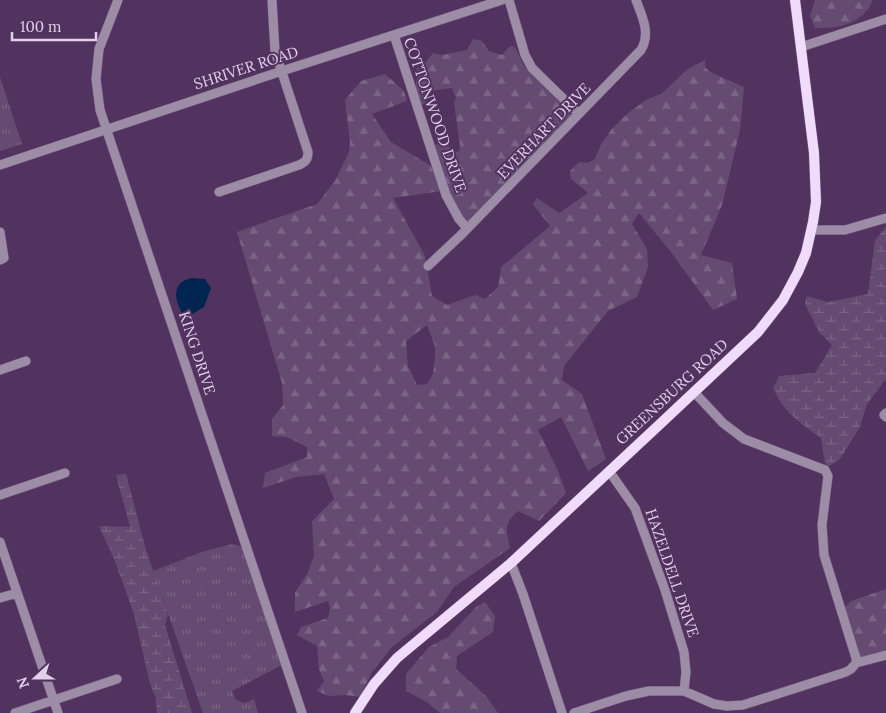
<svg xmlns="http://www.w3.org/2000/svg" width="886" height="713" font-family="Lora,serif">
	<defs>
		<pattern id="grass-tufts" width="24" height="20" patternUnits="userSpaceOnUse" patternTransform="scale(1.25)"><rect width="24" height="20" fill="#654b71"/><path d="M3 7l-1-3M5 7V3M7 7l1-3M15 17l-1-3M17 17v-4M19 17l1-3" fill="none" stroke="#7b6485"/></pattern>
		<pattern id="forest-firs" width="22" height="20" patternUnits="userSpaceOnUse" patternTransform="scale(1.25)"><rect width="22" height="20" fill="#654b71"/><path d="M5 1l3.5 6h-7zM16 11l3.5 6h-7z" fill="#7b6485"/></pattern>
		<pattern id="wetland-marsh" width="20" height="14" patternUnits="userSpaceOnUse" patternTransform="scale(1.25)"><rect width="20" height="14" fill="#654b71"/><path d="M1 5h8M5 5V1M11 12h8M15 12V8" fill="none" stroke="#7b6485"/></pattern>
	</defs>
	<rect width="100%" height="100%" fill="#52335f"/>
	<path fill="url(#grass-tufts)" d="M 0,77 L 22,144 L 0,151 Z
		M 232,544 L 240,546 L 243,550 L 282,665 L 232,691 L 236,700 L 245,703 L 254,699 L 258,713 L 203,713 L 153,571 L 202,552 Z"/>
	<path fill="url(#forest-firs)" fill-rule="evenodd" d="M 815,0 L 873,0 C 862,25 840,28 815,28 L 810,16 Z
		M 473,39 L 482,41 L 489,51 L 502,55 L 510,46 L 515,47 L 524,66 L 572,115 L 468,223 C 448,203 443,171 435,145 L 446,142 L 452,152 L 459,152 L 460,146 L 454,103 L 456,98 L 452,88 L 429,91 L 426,102 L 421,106 L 415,88 L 417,79 L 416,69 L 425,63 L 433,53 L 442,55 L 467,50 Z
		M 705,60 L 705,67 L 710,72 L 744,87 L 740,130 L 722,205 L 701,255 L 732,263 L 737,299 L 713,310 L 671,252 L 639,213 L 632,224 L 647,249 L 648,267 L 637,297 L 608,311 L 564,366 L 562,380 L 582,394 L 606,459 L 588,471 L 561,417 L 538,430 L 558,471 L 566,493 L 539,521 L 518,511 C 503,524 506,530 510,548 L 454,587 L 437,612 L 393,646 L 372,672 L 360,697 L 345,695 L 329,696 L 317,691 L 324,681 L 319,669 L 317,646 L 297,635 L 301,627 L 328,618 L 330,608 L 328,601 L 295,612 L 295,593 L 308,572 L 314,556 L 312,521 L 334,499 L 324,474 L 296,477 L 263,488 L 265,473 L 307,457 L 307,447 L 287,437 L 272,436 L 272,419 L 283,405 L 282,383 L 237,232 L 317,204 L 335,181 L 349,152 L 350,143 L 345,100 L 361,81 L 385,74 L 404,91 L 407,101 L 372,114 L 391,142 L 431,166 L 442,191 L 393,198 L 425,256 L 432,296 L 447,305 L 475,295 L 485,299 L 498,287 L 501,267 L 550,226 L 533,204 L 537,198 L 559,213 L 588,193 L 571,179 L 570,171 L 579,162 L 587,163 L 594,160 L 602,143 L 611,130 L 628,113 L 646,100 L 661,94 L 688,69 ZM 427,325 L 435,346 L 435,357 L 433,374 L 427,384 L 417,385 L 408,366 L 406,341 Z
		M 886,589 L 886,652 L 874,657 L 871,666 L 857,656 L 844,608 L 851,601 Z
		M 485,602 L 495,616 L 493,632 L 457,656 L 456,669 L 486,696 L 498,713 L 440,713 L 427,702 L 406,691 L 406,674 L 429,647 L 448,637 L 477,606 Z"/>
	<path fill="url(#wetland-marsh)" d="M 886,227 L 886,379 L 867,404 L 860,427 L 840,459 L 826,468 L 821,438 C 799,422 785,414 773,388 L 779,376 L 815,373 L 832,345 L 819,332 L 805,304 L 807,296 L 828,302 L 868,294 L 875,240 Z
		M 126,474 L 146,550 L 168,614 L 165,625 L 192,713 L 157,713 L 156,698 L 150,684 L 134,614 L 114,559 L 99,526 L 130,527 L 116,475 Z"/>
	<path fill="#002551" d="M 192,278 L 205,279 L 211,288 L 204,307 L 189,316 L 183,315 C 174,300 171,282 192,278 Z"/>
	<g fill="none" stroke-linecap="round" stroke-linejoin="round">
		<g stroke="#6f527b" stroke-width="10">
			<path id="minor" d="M 118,0 L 99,49 L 96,79 L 100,110 L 302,713
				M 509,0 L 525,55 L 532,68 L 579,114
				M 394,35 L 446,195 L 459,219 L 467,228
				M 801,47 L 886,19
				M 0,165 L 282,71 L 502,0
				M 219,192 L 299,165 C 306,162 308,159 308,152 L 275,51 L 272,0
				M 812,230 L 845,230 L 886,218
				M 0,232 L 4,258 L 0,260
				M 428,266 L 462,234 L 641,50 C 651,33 642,16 636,0
				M 0,370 L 26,361
				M 694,392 L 723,423 L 744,439 L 825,470 L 828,476 L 822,525 L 824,555 L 856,658 L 856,663
				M 886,413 L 884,415 L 886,417
				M 609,471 L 635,508 L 665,590 L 684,652 L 686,672 L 684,691
				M 0,495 L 65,473
				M 0,542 L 58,713
				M 511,563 L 523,594 L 562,713
				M 0,598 L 17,593
				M 15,713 L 117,679
				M 574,713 L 626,696 L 649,691 L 684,691 L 714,704 L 727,706 L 743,705 L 846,672 L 851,669 L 856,663 L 886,655"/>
		</g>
		<g stroke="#6f527b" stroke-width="11">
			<path id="major" d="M 355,713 L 374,684 L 397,658 L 511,563 L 659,425 L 758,332 L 783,300 L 798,272 L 806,253 L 813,222 L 816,202 L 814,153 L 795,0"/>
		</g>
		<use href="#minor" stroke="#9d8ca5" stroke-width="9"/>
		<use href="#major" stroke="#f0dcfa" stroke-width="10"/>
	</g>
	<g text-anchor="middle" stroke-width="4" stroke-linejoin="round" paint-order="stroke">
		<g font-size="15" fill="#e2d0ea" stroke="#52335f">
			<text transform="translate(246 68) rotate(-18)" y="5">SHRIVER ROAD</text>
			<text transform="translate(435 115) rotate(71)" y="5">COTTONWOOD DRIVE</text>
			<text transform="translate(544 131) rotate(-46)" y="5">EVERHART DRIVE</text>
			<text transform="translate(197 353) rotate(72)" y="5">KING DRIVE</text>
			<text transform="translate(672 392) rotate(-43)" y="5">GREENSBURG ROAD</text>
			<text transform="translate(672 573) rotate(71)" y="5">HAZELDELL DRIVE</text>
		</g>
	</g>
	<g transform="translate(35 678) rotate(249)" stroke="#52335f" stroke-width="4" paint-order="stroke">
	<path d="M0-4L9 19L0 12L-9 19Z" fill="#e2d0ea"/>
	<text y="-8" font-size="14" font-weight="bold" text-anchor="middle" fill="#e2d0ea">N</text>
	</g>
	<path d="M12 32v8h84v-8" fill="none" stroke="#e2d0ea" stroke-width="2.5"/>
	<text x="20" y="32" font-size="15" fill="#e2d0ea" stroke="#52335f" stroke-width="4" paint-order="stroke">100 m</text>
</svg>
